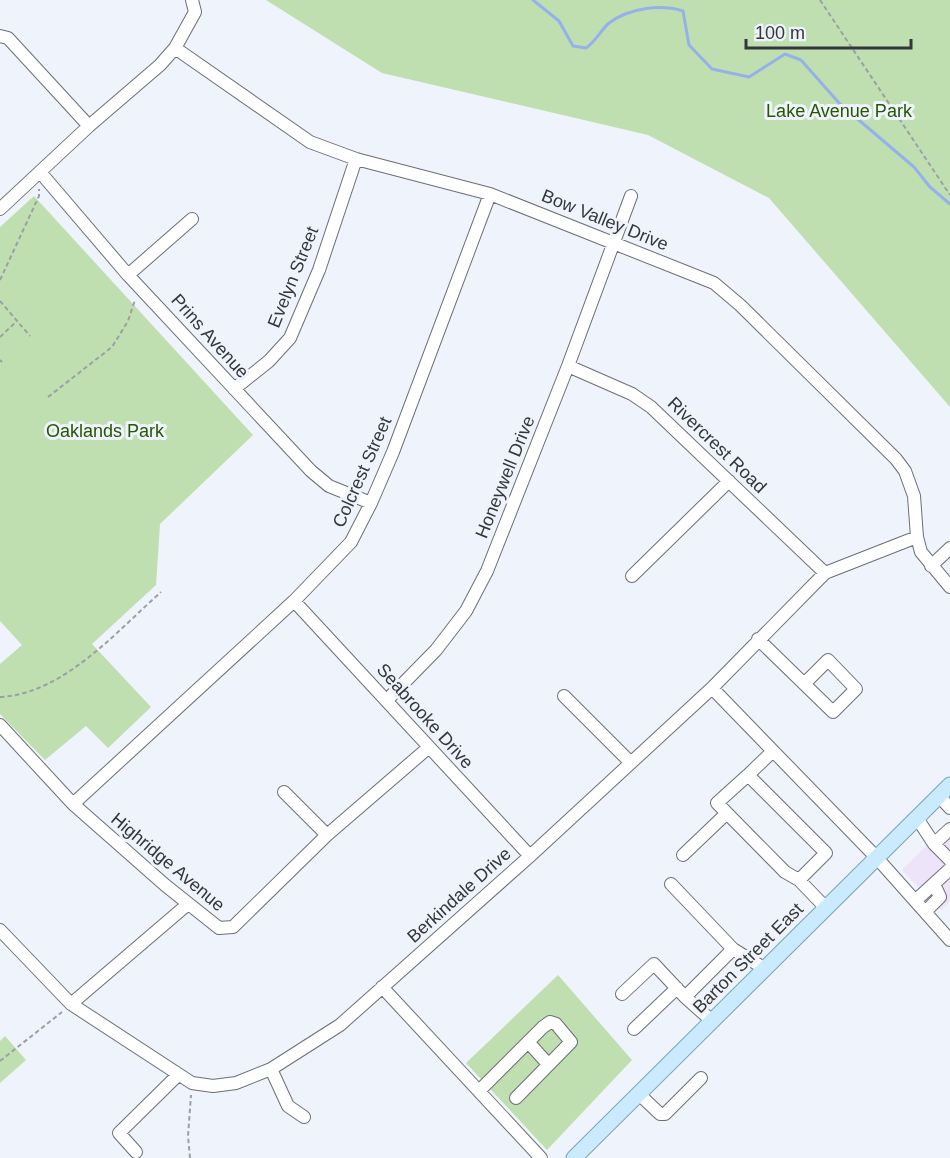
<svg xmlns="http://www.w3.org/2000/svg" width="950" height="1158" font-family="Helvetica,sans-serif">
	<rect width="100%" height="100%" fill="#eff3fb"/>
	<path fill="#eee4f9" d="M 950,822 L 950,902 L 941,910 L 902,870 Z"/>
	<path fill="#bfdfb0" d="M 266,0 L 950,0 L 950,407 L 769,198 L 648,135 L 382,73 Z
		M 34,196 L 253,435 L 160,524 L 156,585 L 92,644 L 151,707 L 108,748 L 86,726 L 45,760 L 0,714 L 0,664 L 22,645 L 0,621 L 0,227 Z
		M 558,975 L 632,1060 L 547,1150 L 466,1063 Z
		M 5,1036 L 26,1060 L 0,1083 L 0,1041 Z"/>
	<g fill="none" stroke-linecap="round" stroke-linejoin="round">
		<path stroke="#96b1ea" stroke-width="3" d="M 533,0 L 559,21 L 573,46 L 586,48 C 596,41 601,30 609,23 C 629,8 660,4 683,11 L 689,45 L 712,69 L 749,77 L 785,54 L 801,60 L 840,104 L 914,167 L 930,187 L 950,204"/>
		<g stroke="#6b6f75" stroke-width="14">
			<path id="minor" d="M 192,0 L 195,12 L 175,48 L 310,142 L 356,159 L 490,194 L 714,283 L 740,305 L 896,459 L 905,471 L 914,496 L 917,537 L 921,552 L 950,587
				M 0,36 L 8,38 L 89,126
				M 40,172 L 128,275 L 311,471 L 329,486 L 371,503
				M 0,209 L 89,126 L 160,65 L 175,48
				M 128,275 L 192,219
				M 568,366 L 632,394 L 651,407 L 825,573
				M 234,389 L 269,361 L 290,338 L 319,270 L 356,159
				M 931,566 L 950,548
				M 632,576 L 729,481
				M 294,601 L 530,856
				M 758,639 L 833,712 L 856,689 L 828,660 L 804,684
				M 712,688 L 877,858 L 950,940
				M 564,696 L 630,762
				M 387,700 L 436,650 L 466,611 L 487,571 L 568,366 L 631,196
				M 0,725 L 73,804 L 165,885 L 219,928 L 233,927 L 327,835 L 428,748
				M 773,751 L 748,775 L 826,853 L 799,880 L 826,908
				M 748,775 L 717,803 L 785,872 L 799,880
				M 284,792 L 327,835
				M 939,796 L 950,808
				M 73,804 L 294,601 L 351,542 L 371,503 L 393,452 L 490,194
				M 917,818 L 934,844 L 950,860
				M 934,844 L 950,829
				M 683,855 L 727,813
				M 915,901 L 950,869
				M 925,912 L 940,897 L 934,884
				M 0,930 L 71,1004 L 192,1083 L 213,1086 L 236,1083 L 271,1069 L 340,1025 L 530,856 L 712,688 L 825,573 L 917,537
				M 733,949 L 765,969
				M 382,987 L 541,1158
				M 622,994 L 654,964 L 685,997 L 733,949 L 671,884
				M 685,997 L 712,1021
				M 71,1004 L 188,904
				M 634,1029 L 677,988
				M 529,1043 L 548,1064
				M 271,1069 L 288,1106 L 304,1117
				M 479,1091 L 543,1027 L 550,1022 L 556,1024 L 571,1042 L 516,1098
				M 639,1094 L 660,1114 L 665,1114 L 701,1078
				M 136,1152 L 119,1133 L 178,1075"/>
		</g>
		<g stroke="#7fa3b7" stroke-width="17">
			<path id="major" d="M 574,1158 L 950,785"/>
		</g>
		<path stroke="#9c9fa5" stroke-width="2" stroke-dasharray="4.5 3" stroke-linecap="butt" d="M 820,0 L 950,195
			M 0,280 L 39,196 L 39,189
			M 0,301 L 30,336
			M 0,337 L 17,321
			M 0,360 L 2,362
			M 48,397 L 112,347 L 128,321 L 135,300
			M 0,697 C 63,694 116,632 161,592
			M 0,1061 L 62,1012
			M 190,1158 L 188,1136 L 191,1095"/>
		<use href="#minor" stroke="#fff" stroke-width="12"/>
		<use href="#major" stroke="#caebfd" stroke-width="15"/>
	</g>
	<g text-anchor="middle" stroke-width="6" stroke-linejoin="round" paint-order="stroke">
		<g font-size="18" fill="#285501" stroke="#eff3fb">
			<text x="839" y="117">Lake Avenue Park</text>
			<text x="105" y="437">Oaklands Park</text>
		</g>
		<g font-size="18" fill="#343639" stroke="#eff3fb">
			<text transform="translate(605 220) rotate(22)" y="6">Bow Valley Drive</text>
			<text transform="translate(293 277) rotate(-68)" y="6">Evelyn Street</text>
			<text transform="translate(210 336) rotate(48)" y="6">Prins Avenue</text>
			<text transform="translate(717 445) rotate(44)" y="6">Rivercrest Road</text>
			<text transform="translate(362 472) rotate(-66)" y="6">Colcrest Street</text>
			<text transform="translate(505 477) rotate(-68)" y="6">Honeywell Drive</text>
			<text transform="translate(425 716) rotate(48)" y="6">Seabrooke Drive</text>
			<text transform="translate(168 862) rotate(40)" y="6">Highridge Avenue</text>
			<text transform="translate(459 895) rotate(-42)" y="6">Berkindale Drive</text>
			<text transform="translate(748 958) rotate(-45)" y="6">Barton Street East</text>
		</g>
	</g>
	<path d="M746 39v9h165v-9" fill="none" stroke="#343639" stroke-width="3"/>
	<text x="755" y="39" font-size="18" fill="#343639" stroke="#eff3fb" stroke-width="4.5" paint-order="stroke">100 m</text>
</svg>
